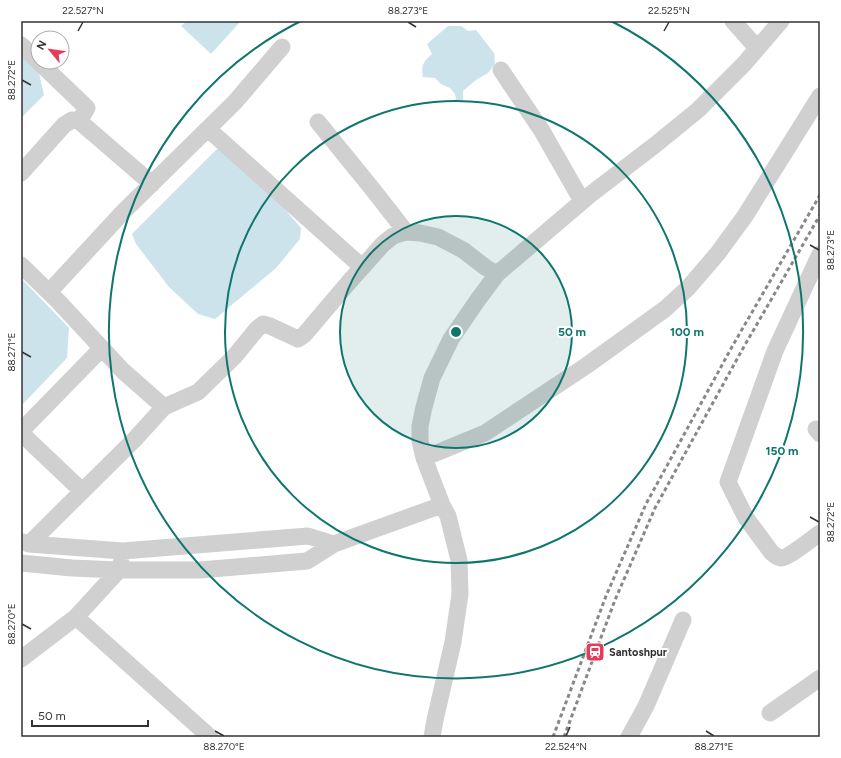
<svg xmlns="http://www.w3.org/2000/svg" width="841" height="758" font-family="Figtree,sans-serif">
	<rect width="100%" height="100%" fill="#fff"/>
	<path fill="#cce3ec" d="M 187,21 L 241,21 L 211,54 L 181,26 Z
		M 448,26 L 461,26 L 468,31 L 476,30 L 494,53 L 495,64 L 488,73 L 476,80 L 463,91 L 463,101 L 456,100 L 455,94 L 450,88 L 441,84 L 435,78 L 423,77 C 421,65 423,62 432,54 L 427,44 Z
		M 21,56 L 39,73 L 44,95 L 21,118 Z
		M 224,148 L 252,171 L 301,228 L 300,239 L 276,268 L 215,319 L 198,314 L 169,287 L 136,244 L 132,234 L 217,149 Z
		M 21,278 L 69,328 L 67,358 L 21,406 Z"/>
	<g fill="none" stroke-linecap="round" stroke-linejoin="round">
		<path stroke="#d0d0d0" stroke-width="17" d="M 733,21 L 757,48
			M 21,45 L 38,61
			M 39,62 L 87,108 L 79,121
			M 501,70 L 542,131 L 582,201
			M 318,122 L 374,191 L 406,232
			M 208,129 L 362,267
			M 21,173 L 64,125 L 72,120 L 79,121 L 152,184
			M 820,254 L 775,351 L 728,482 L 746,518 L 772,553 C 775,555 778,558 781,558 C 788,558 813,538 820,533
			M 21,265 L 58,301 L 123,371 L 164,407
			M 49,292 L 124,211 L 235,102 L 282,47
			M 816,429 L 820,434
			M 21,431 L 102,348
			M 21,433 L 82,491
			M 424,458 L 485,433 L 586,366 L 665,309 L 688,288 L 718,253 L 745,216 L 820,96
			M 23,542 L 29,544 L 123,551 L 308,536 L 334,544
			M 29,544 L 134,440 L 164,407 L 198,392 L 234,357 L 257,329 L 263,324 L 270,326 L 298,339 L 304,335 L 349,282 L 383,244 L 393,236 L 406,232 L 420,233 L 438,237 L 463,250 L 485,267 L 497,274
			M 21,563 L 72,568 L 119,570 L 200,570 L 307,561 L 334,544 L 442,505
			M 121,563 L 119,570 L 76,617 L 210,737
			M 21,659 L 76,617
			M 770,713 L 820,678
			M 432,737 L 435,720 L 453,642 L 460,594 L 459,560 L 448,516 L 442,505 L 424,458 L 420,441 L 420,426 L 424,407 L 432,378 L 451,339 L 477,301 L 497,274 L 591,194 L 655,145 L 698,110 L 744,64 L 781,21
			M 629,737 L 646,706 L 683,620"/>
		<path stroke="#888" stroke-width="3" stroke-dasharray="4 3" stroke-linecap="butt" d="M 553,737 L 606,596 L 646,504 L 733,345 L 820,195
			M 564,737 L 615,600 L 655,508 L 742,350 L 820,215"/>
	</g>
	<path fill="none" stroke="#333" stroke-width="1.5" d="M 408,22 L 416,27M 78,31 L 83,22M 664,31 L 669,22M 22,80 L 31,85M 810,245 L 819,250M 22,352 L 31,357M 810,517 L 819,522M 22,624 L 31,629M 215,731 L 224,736M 706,731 L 714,736M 566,736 L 570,727"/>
	<circle cx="456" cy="332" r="116" fill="#0f766e" fill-opacity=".12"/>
	<g fill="none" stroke="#0f766e" stroke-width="2">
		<circle cx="456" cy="332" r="116"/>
		<circle cx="456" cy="332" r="231"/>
		<path d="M611 21A347 347 0 1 1 301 21"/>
	</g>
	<defs>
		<g id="station-square" transform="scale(1)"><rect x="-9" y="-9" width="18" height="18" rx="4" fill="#e53a59" stroke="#fff"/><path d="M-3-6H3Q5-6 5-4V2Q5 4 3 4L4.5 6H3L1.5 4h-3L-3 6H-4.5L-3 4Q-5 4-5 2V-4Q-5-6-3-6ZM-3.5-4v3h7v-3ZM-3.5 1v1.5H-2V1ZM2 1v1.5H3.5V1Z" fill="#fff"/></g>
	</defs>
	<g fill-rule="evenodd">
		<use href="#station-square" x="595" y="652"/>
	</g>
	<g text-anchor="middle" stroke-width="4" stroke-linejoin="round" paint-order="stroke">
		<g font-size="11" font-weight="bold" fill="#333" stroke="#fff" text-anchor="start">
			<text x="609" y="656">Santoshpur</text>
		</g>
	</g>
	<circle cx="456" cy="332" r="6" fill="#0f766e" stroke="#fff" stroke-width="2"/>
	<g font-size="12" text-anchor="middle" font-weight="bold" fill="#0f766e" stroke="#fff" stroke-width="4" stroke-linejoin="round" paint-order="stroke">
		<text x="572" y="336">50 m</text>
		<text x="687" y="336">100 m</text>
		<text x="782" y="455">150 m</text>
	</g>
	<rect width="841" height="758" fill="none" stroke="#ffffff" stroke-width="44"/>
	<g transform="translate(50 50) rotate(299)"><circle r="19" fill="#ffffff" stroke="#adadad"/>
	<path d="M0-3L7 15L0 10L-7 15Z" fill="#e53a59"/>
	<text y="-6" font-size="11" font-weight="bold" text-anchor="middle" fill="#333333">N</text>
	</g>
	<path d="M32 720v6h116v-6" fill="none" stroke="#333333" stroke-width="2"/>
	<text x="38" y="720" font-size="12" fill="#333333" stroke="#ffffff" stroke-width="3" paint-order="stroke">50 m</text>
	<rect x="22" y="22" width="797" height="714" fill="none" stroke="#333" stroke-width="1.5"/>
	<g font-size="10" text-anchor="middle" fill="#333">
		<text x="83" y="14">22.527°N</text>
		<text x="408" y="14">88.273°E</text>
		<text x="669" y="14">22.525°N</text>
		<text transform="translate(11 80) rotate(-90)" y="4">88.272°E</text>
		<text transform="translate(830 250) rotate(-90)" y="4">88.273°E</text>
		<text transform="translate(11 352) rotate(-90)" y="4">88.271°E</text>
		<text transform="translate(830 522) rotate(-90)" y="4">88.272°E</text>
		<text transform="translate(11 624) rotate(-90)" y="4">88.270°E</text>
		<text x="224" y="750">88.270°E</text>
		<text x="566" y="750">22.524°N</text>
		<text x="714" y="750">88.271°E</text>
	</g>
</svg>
